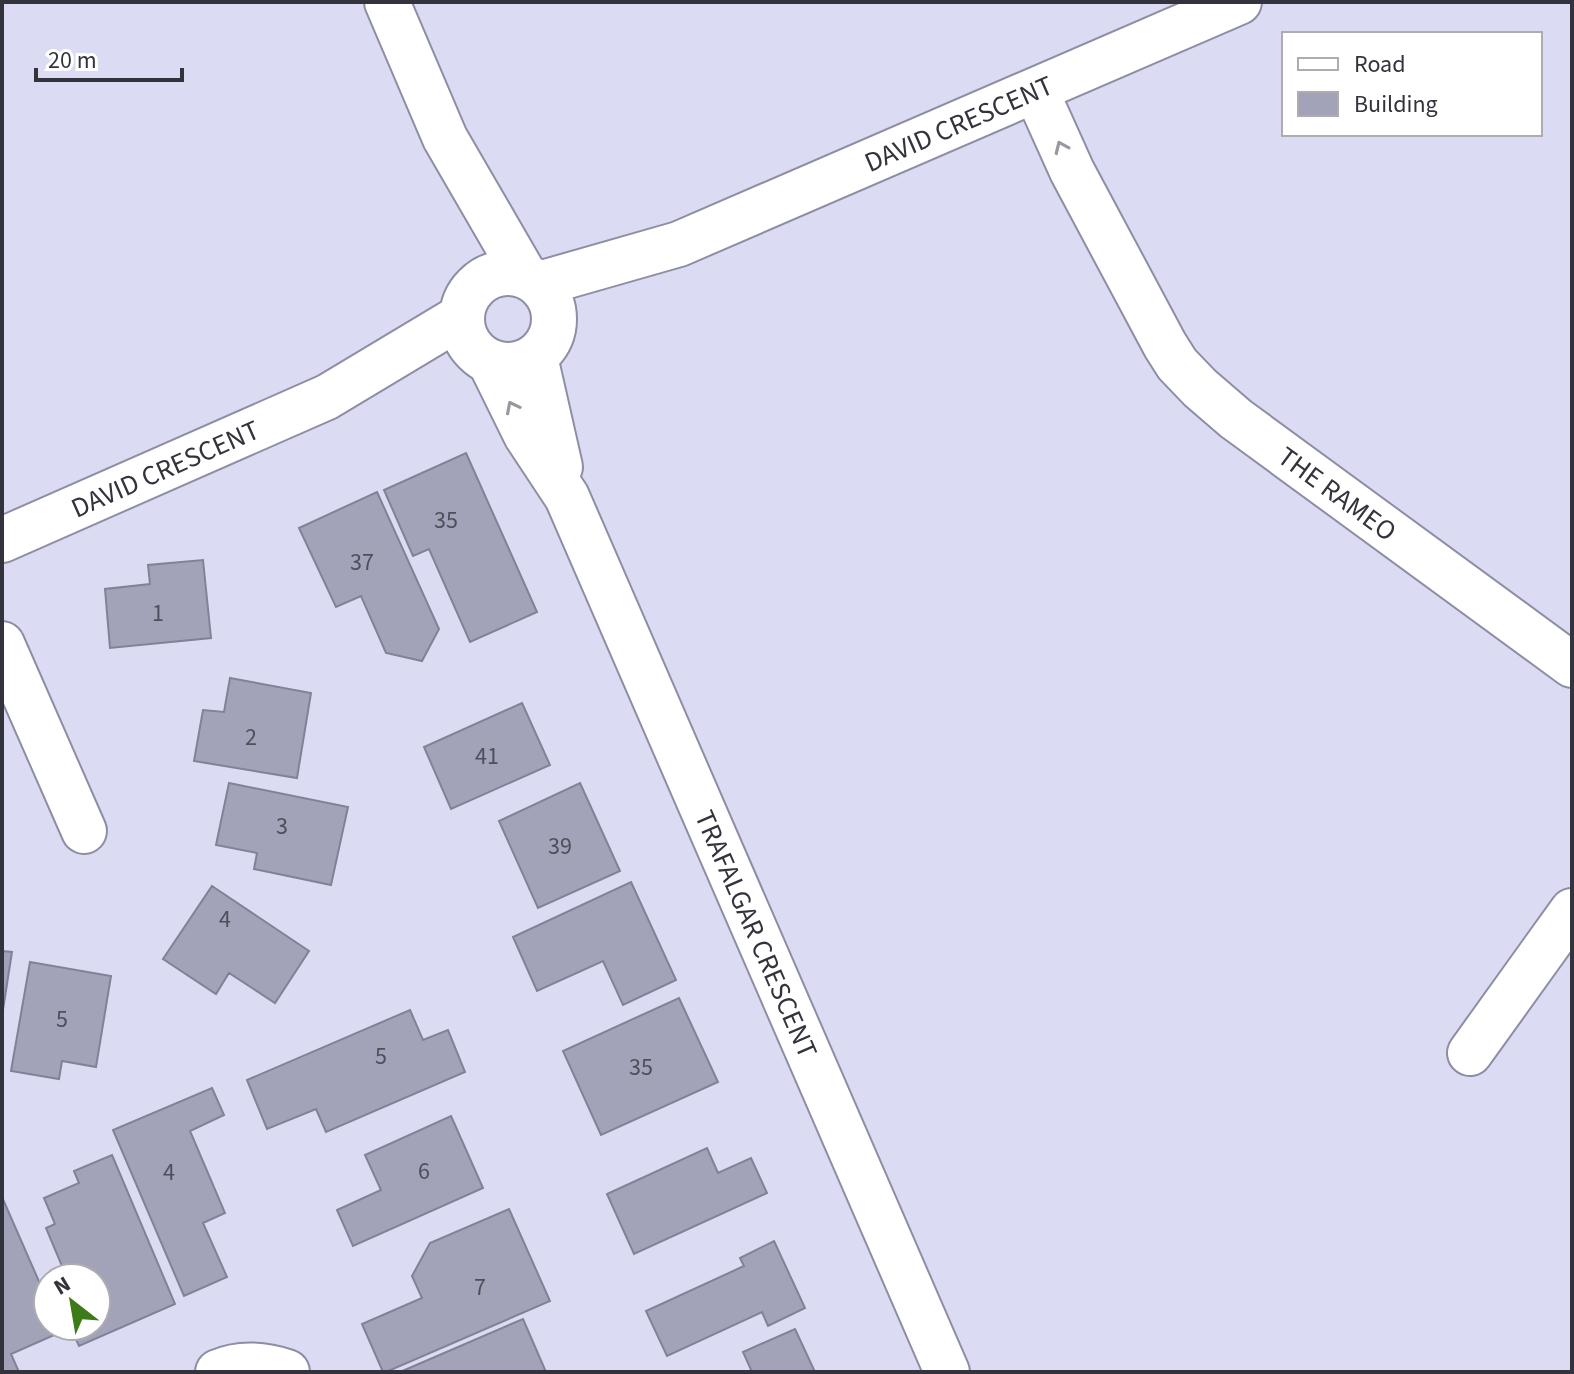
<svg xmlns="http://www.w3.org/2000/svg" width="1574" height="1374" font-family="'Source Sans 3',sans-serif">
	<rect width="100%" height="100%" fill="#dbdcf4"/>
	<path fill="#a2a3b9" stroke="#818297" stroke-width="2" d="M 466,453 L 537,612 L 470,642 L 429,549 L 413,556 L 384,490 Z
		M 377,492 L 439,629 L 422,661 L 386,653 L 361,596 L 336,607 L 299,528 Z
		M 203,560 L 211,638 L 110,648 L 105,589 L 150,584 L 148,565 Z
		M 230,678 L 311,693 L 297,778 L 194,761 L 203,710 L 224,712 Z
		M 522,703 L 550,765 L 451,809 L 424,747 Z
		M 229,783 L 348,807 L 331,885 L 254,869 L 257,853 L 216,845 Z
		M 580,783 L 620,871 L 538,908 L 499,821 Z
		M 631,882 L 676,980 L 623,1005 L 603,961 L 537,991 L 513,937 Z
		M 212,886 L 309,951 L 275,1003 L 229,973 L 216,994 L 163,959 Z
		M 2,951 L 12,952 L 2,1016 Z
		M 30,962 L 111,976 L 96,1067 L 62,1061 L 59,1079 L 11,1071 Z
		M 679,998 L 718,1082 L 601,1135 L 563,1051 Z
		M 410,1010 L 423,1040 L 448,1030 L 465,1072 L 326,1132 L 316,1109 L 267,1129 L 247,1080 Z
		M 212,1088 L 224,1115 L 190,1131 L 225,1213 L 203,1223 L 227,1277 L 184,1296 L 113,1130 Z
		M 451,1116 L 483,1188 L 353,1246 L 337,1210 L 381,1190 L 365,1155 Z
		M 707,1148 L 718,1173 L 751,1158 L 767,1193 L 634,1254 L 607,1194 Z
		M 112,1155 L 175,1304 L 79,1346 L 70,1326 L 96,1326 L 96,1278 L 67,1278 L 46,1228 L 55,1224 L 44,1198 L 79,1183 L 74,1171 Z
		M 2,1197 L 48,1302 L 48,1326 L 58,1326 L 61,1332 L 11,1354 L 19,1372 L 2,1372 Z
		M 509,1209 L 550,1301 L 386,1372 L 383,1372 L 362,1324 L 422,1298 L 412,1276 L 430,1243 Z
		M 774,1241 L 805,1308 L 768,1326 L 762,1312 L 667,1356 L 646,1311 L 744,1266 L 740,1258 Z
		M 523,1319 L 546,1372 L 400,1372 Z
		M 795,1329 L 815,1372 L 752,1372 L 743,1352 Z"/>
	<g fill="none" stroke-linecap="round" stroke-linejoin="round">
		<g stroke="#8d8ea4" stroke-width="48">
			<g id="minor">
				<path d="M 387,2 L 445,138 L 525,276"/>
				<path id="s1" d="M 1036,91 L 1072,171 L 1165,345 L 1177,364 L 1200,388 L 1236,419 L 1572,665"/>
				<circle cx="508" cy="319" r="46"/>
				<path id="s2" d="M 539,284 L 679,244 L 1239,2"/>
				<path d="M 535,357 L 560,467"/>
				<path id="s3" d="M 490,362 L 526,435 L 567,497 L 947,1372"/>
				<path id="s4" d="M 2,540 L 327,397 L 462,316"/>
				<path d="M 2,644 L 84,831"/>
				<path d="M 1470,1053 L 1572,911"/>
				<path d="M 218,1372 C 241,1362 263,1364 287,1372"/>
			</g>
		</g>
		<use href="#minor" stroke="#fff" stroke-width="44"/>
	</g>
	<defs><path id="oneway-chevron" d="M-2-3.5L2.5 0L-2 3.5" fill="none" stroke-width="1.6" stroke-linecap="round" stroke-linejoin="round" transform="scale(2)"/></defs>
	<g stroke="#98999e">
		<use href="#oneway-chevron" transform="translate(1061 147) rotate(-114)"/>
		<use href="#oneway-chevron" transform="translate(512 407) rotate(-117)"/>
	</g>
	<g text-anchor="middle" stroke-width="6" stroke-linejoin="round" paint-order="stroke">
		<g font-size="24" fill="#4e4f5b">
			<text x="446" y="528">35</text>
			<text x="362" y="570">37</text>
			<text x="158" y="621">1</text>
			<text x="251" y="745">2</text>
			<text x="487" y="764">41</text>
			<text x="282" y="834">3</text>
			<text x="560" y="854">39</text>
			<text x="225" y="927">4</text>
			<text x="62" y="1027">5</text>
			<text x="381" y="1064">5</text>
			<text x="641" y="1075">35</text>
			<text x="424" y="1179">6</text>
			<text x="169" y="1180">4</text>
			<text x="480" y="1295">7</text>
		</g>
		<g font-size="28" fill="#32333c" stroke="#fff">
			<text dy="10" stroke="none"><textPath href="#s2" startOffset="450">DAVID CRESCENT</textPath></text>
			<text dy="10" stroke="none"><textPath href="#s4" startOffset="178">DAVID CRESCENT</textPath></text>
			<text dy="10" stroke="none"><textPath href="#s1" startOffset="514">THE RAMEO</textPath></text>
			<text dy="10" stroke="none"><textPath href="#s3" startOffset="632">TRAFALGAR CRESCENT</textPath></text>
		</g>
	</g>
	<rect width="1574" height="1374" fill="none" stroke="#32333c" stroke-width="8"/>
	<rect x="1282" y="32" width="260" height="104" fill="#ffffff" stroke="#adadb1" stroke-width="2"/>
	<rect x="1298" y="58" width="40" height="12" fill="#ffffff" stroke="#adadb1" stroke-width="2"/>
	<text x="1354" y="72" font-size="24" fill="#32333c">Road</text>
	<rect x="1298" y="92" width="40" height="24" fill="#a2a3b9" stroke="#adadb1" stroke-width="2"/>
	<text x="1354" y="112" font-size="24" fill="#32333c">Building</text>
	<g transform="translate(72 1302) rotate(329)"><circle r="38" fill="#ffffff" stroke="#adadb1" stroke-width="2"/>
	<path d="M0-6L14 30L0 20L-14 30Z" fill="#3c7b18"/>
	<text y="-12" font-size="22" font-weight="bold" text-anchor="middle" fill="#32333c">N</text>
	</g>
	<path d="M36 68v12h146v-12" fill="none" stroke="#32333c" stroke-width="4"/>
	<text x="48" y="68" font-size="24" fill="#32333c" stroke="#ffffff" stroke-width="6" paint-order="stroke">20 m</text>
</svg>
